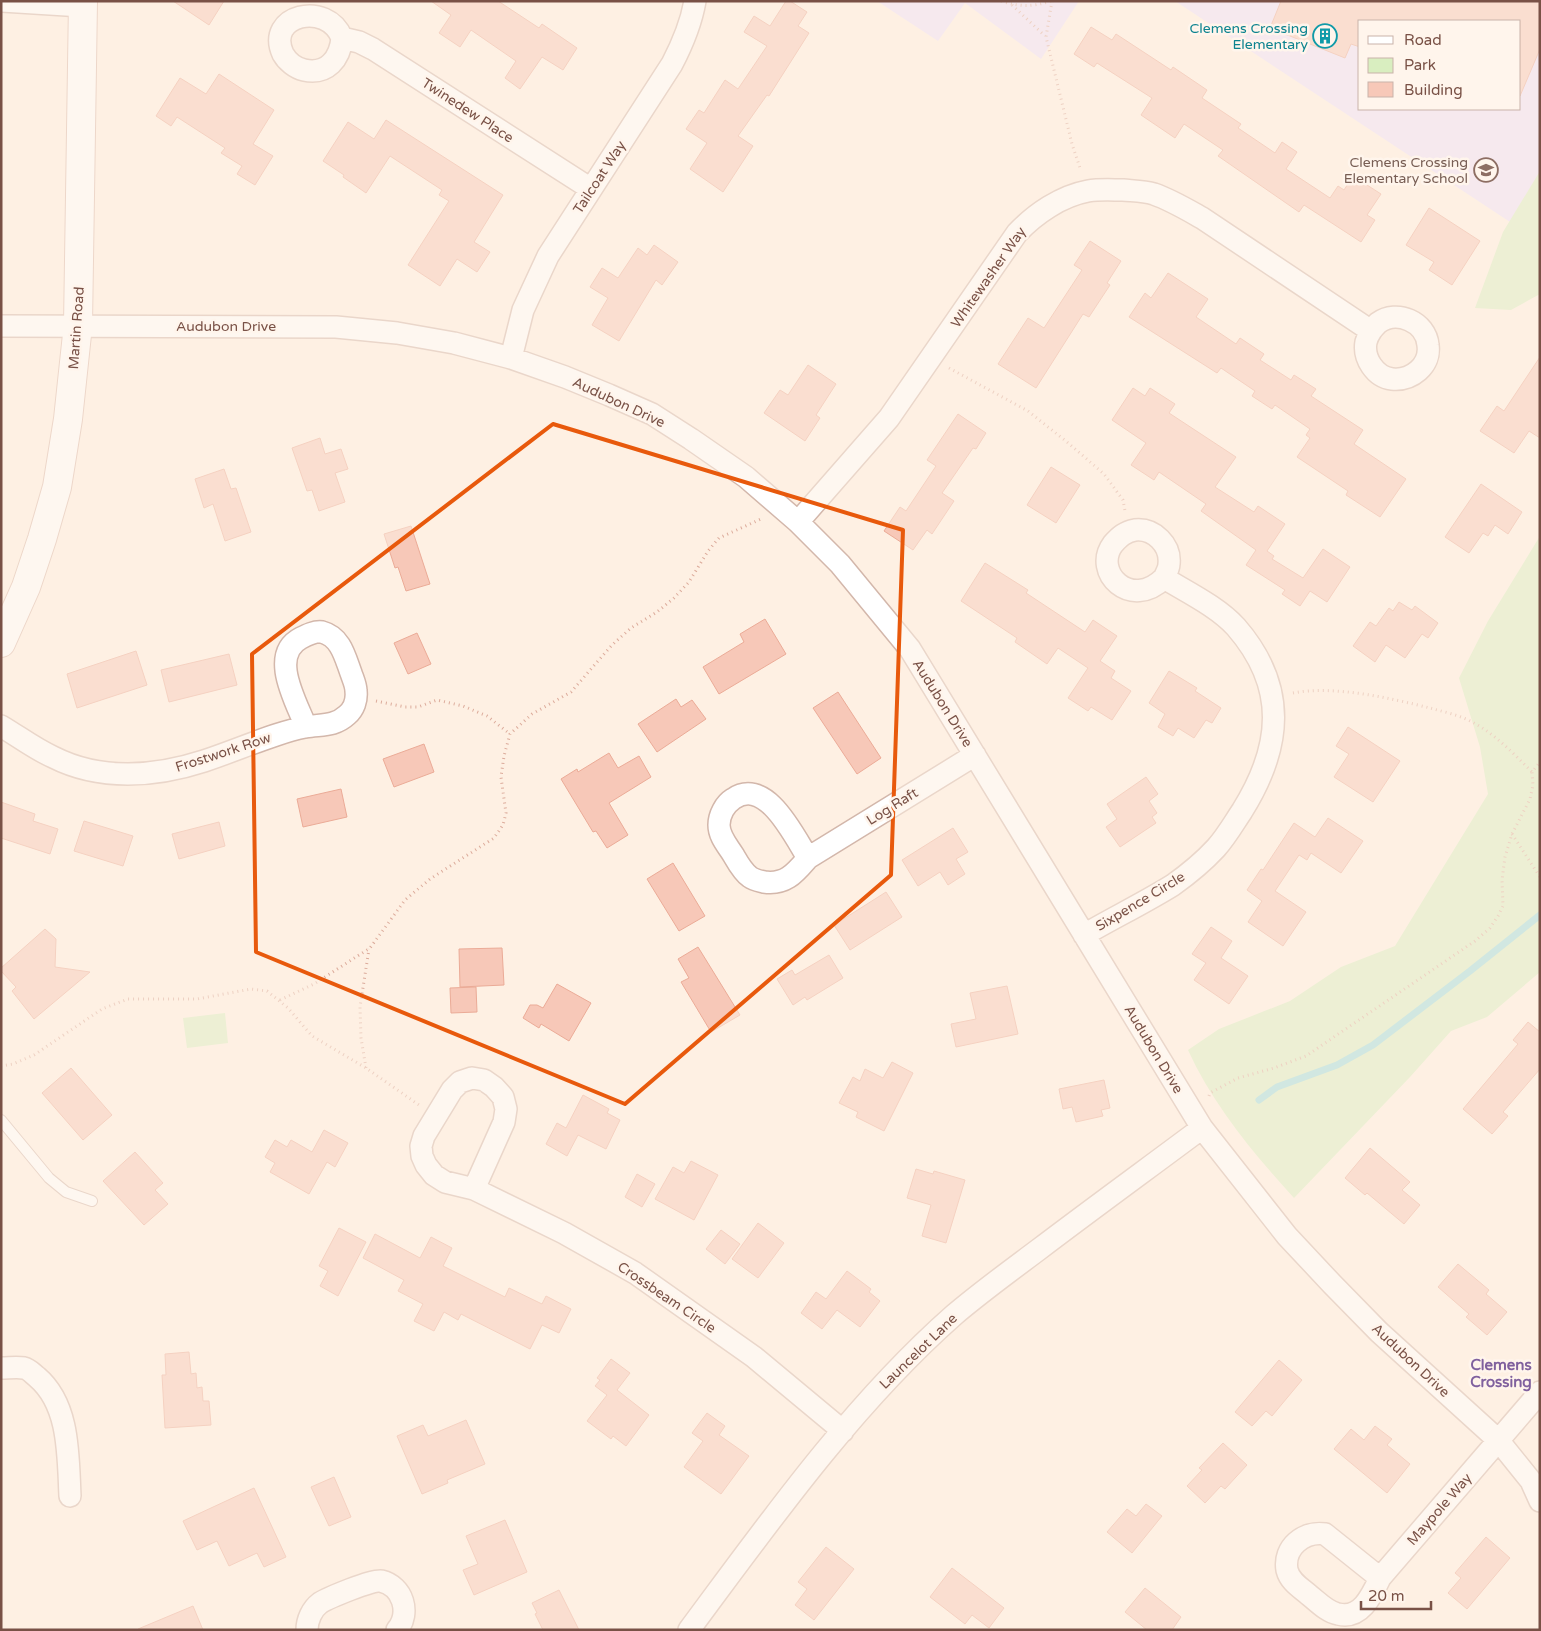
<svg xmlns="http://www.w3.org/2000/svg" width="1541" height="1631" font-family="'Varela Round',sans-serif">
	<rect width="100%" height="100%" fill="#fef0e3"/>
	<path fill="#ede0fb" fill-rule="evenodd" d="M 877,1 L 1079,1 L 1041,59 L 965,3 L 938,41 Z
		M 1175,1 L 1540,1 L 1540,232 L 1536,239 ZM 1360,21 L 1520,21 L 1520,109 L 1360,109 Z"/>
	<path fill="#d9eec0" d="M 1540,171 L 1540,294 L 1511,310 L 1475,308 L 1503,232 Z
		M 1540,536 L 1540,972 L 1487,1017 L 1451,1031 L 1410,1077 L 1294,1198 C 1253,1153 1213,1105 1188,1050 L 1219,1029 L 1290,1001 L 1341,967 L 1395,946 L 1488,794 L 1480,747 L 1459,678 L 1488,621 Z
		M 225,1013 L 228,1043 L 187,1048 L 183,1018 Z"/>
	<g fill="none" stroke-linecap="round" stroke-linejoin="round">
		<path stroke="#9bdcdd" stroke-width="7" d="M 1259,1100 L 1277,1087 L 1337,1065 L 1373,1045 L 1470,971 L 1540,915"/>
	</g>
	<path fill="#f7c8b8" stroke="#ebab97" d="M 173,1 L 224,1 L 209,25 Z
		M 431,1 L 498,1 L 539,28 L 542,24 L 577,48 L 563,70 L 542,57 L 520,89 L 505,78 L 516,61 L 471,30 L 460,47 L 439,33 L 451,15 Z
		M 786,1 L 790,1 L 807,12 L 798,26 L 809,33 L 769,96 L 767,95 L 738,136 L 753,146 L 723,192 L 690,169 L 707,143 L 686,129 L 699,110 L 704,113 L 725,80 L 738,89 L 767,46 L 744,32 L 754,16 L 770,26 Z
		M 1281,1 L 1540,1 L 1540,49 L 1520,96 L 1520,21 L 1360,21 L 1360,47 L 1351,44 L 1345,58 L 1270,28 Z
		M 1091,27 L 1112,40 L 1116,34 L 1171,70 L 1173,67 L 1207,90 L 1202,98 L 1241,124 L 1238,128 L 1275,153 L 1282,142 L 1297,152 L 1286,169 L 1330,198 L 1338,186 L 1344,190 L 1353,176 L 1381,194 L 1367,215 L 1375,220 L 1361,242 L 1304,205 L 1299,212 L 1218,156 L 1223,150 L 1184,124 L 1175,138 L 1141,115 L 1152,98 L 1097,63 L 1094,67 L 1074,54 Z
		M 219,74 L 274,110 L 253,144 L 273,156 L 255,185 L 237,174 L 242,166 L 221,153 L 225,148 L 177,117 L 171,126 L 156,116 L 180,78 L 206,94 Z
		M 386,120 L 503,195 L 474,242 L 490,252 L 477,272 L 457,259 L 440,286 L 408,265 L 449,201 L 439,195 L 442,190 L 390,156 L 366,193 L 343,177 L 344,175 L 323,161 L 348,122 L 374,139 Z
		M 1429,208 L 1480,241 L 1452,285 L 1429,270 L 1434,262 L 1406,245 Z
		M 1090,241 L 1121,261 L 1107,283 L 1110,285 L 1089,317 L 1083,314 L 1036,388 L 998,364 L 1028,318 L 1044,328 L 1082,270 L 1074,265 Z
		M 654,245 L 678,262 L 662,285 L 656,280 L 619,341 L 592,325 L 608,298 L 590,287 L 602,268 L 618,278 L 638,248 L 647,255 Z
		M 1168,273 L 1208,299 L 1196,317 L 1236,344 L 1240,338 L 1264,354 L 1260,360 L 1291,380 L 1294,375 L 1316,389 L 1311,396 L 1363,430 L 1354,444 L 1406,479 L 1380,517 L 1346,495 L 1348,491 L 1297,457 L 1310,438 L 1306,435 L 1310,429 L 1275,405 L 1272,409 L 1252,396 L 1255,391 L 1221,368 L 1217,373 L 1129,317 L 1145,293 L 1151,298 Z
		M 1540,357 L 1540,438 L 1529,431 L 1514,453 L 1480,431 L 1497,406 L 1504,411 Z
		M 808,365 L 836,384 L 816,415 L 820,418 L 805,441 L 764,413 L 780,390 L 788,395 Z
		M 1133,388 L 1145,396 L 1150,388 L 1175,404 L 1169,413 L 1236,457 L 1215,487 L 1254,512 L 1258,506 L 1285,524 L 1267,551 L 1274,556 L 1272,559 L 1303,578 L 1323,549 L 1350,567 L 1327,602 L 1310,591 L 1300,606 L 1282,594 L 1285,590 L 1246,565 L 1256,550 L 1201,511 L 1206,504 L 1159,472 L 1154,480 L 1131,465 L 1146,443 L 1112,420 Z
		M 958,414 L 986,433 L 976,449 L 973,448 L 942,493 L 954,501 L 932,534 L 927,530 L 913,550 L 884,531 L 900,507 L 906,511 L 936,466 L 927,460 Z
		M 320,438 L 325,454 L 341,449 L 348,469 L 335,473 L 345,502 L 319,511 L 312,490 L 307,491 L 292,448 Z
		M 1051,467 L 1080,485 L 1056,523 L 1027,505 Z
		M 224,469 L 231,489 L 236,488 L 251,532 L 225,541 L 213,504 L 204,508 L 195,479 Z
		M 1481,484 L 1522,512 L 1508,534 L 1495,525 L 1488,536 L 1483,533 L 1469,553 L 1445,537 Z
		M 411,526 L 430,584 L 406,591 L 398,567 L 395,568 L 384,534 Z
		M 985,563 L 1028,590 L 1026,593 L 1085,632 L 1093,620 L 1117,636 L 1100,661 L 1115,671 L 1111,678 L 1131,691 L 1112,720 L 1091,707 L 1088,711 L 1068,698 L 1088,668 L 1058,648 L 1047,664 L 1015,642 L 1017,638 L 961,601 Z
		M 1399,602 L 1412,610 L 1415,606 L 1438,623 L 1428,638 L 1422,634 L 1405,658 L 1386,645 L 1375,662 L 1353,646 L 1370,622 L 1376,626 L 1389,608 L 1393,611 Z
		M 765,619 L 786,654 L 719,694 L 703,667 L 744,642 L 740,634 Z
		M 417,633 L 431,664 L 408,674 L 394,643 Z
		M 136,651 L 147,685 L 77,708 L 67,674 Z
		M 229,654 L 237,685 L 169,702 L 161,670 Z
		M 1169,671 L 1197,688 L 1195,691 L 1221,708 L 1212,723 L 1206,720 L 1194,738 L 1178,728 L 1173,736 L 1158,727 L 1165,714 L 1149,703 Z
		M 838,692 L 881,758 L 857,774 L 813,708 Z
		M 676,699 L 681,707 L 692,700 L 706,719 L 657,752 L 638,724 Z
		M 1348,727 L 1400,761 L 1373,802 L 1334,777 L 1349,754 L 1336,746 Z
		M 424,744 L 434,772 L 394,787 L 383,759 Z
		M 609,753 L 618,768 L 639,756 L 651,777 L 609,803 L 628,835 L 607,848 L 596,831 L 593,832 L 561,779 L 577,769 L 578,772 Z
		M 1146,777 L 1158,794 L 1149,801 L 1157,813 L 1152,817 L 1156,823 L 1120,847 L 1106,827 L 1117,819 L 1107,804 Z
		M 341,789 L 347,817 L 303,827 L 297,799 Z
		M 1,802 L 35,814 L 33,821 L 58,829 L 50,854 L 1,838 Z
		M 1328,818 L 1363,841 L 1341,873 L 1311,853 L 1307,860 L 1299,855 L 1275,891 L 1306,912 L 1283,946 L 1248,922 L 1262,901 L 1247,890 L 1261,869 L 1263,870 L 1294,823 L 1315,837 Z
		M 84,821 L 133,836 L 123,866 L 74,851 Z
		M 219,822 L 225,846 L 179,859 L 172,834 Z
		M 953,828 L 968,852 L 956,859 L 965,874 L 948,885 L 940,872 L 918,886 L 902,860 Z
		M 673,863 L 705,916 L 679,931 L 647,879 Z
		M 886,892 L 902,917 L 850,950 L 834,925 Z
		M 1211,927 L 1232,941 L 1221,958 L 1248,976 L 1229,1004 L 1194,980 L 1206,963 L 1192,954 Z
		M 45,929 L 56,939 L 55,967 L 90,972 L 34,1019 L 12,991 L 16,987 L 1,971 L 1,968 Z
		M 698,947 L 740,1015 L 711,1032 L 681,982 L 689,978 L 678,959 Z
		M 502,948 L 504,985 L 460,987 L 459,949 Z
		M 829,955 L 843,978 L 807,1000 L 805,997 L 793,1005 L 777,979 L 792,970 L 795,975 Z
		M 557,984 L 591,1003 L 569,1041 L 541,1024 L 539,1028 L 523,1018 L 530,1005 L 537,1005 L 543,1008 Z
		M 1007,986 L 1018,1034 L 956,1047 L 951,1024 L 976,1019 L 970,993 Z
		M 476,987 L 477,1012 L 451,1013 L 450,988 Z
		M 1528,1022 L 1540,1032 L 1540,1069 L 1503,1112 L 1508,1116 L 1492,1134 L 1463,1109 L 1518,1044 L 1513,1040 Z
		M 892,1062 L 913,1073 L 884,1131 L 856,1117 L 858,1112 L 839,1103 L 853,1077 L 860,1081 L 865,1069 L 883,1078 Z
		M 71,1068 L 112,1115 L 83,1140 L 42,1093 Z
		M 1104,1080 L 1110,1108 L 1101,1110 L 1103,1116 L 1076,1122 L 1072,1107 L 1063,1109 L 1059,1089 Z
		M 583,1095 L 609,1109 L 607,1113 L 620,1120 L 606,1149 L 578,1135 L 567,1156 L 546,1144 L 557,1123 L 566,1128 Z
		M 324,1130 L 348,1143 L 335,1167 L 327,1162 L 309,1194 L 270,1172 L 275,1163 L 265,1157 L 275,1140 L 287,1147 L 291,1140 L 312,1152 Z
		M 1370,1148 L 1410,1182 L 1402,1190 L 1420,1205 L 1404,1224 L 1367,1193 L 1365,1195 L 1345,1178 Z
		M 135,1152 L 163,1183 L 155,1190 L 168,1204 L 144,1225 L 103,1181 Z
		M 691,1161 L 718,1175 L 694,1220 L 655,1199 L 673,1167 L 684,1173 Z
		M 916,1169 L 933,1174 L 934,1171 L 965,1180 L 946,1243 L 922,1236 L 931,1205 L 907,1198 Z
		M 637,1174 L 655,1184 L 642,1207 L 625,1197 Z
		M 758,1223 L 784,1243 L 758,1278 L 732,1259 Z
		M 339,1228 L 366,1242 L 338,1296 L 320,1286 L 328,1271 L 319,1266 Z
		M 721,1230 L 740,1244 L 725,1264 L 706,1249 Z
		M 375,1234 L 420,1258 L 431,1237 L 452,1248 L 443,1266 L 505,1297 L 509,1288 L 542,1304 L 546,1296 L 571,1309 L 559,1333 L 542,1325 L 530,1349 L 461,1314 L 458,1320 L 444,1312 L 434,1331 L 414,1321 L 423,1304 L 398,1291 L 404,1280 L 363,1258 Z
		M 1458,1264 L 1489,1290 L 1486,1294 L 1507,1312 L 1487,1335 L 1466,1317 L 1469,1314 L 1438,1287 Z
		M 847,1271 L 871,1289 L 869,1292 L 880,1301 L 860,1327 L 837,1310 L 822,1329 L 801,1313 L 816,1292 L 826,1299 Z
		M 189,1352 L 191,1374 L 196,1373 L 197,1388 L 202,1387 L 203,1401 L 209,1401 L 211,1425 L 165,1428 L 162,1375 L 166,1375 L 165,1354 Z
		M 611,1359 L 630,1373 L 617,1390 L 649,1415 L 626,1446 L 613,1436 L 611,1439 L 587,1421 L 607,1395 L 595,1386 L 600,1380 L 597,1378 Z
		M 1279,1360 L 1302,1380 L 1272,1416 L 1266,1411 L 1252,1426 L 1235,1412 Z
		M 707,1413 L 725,1426 L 719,1435 L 749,1456 L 721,1494 L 684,1467 L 703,1441 L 692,1433 Z
		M 466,1420 L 485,1464 L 447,1480 L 448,1483 L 422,1494 L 397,1436 L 423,1425 L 428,1436 Z
		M 1375,1426 L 1392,1439 L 1387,1445 L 1410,1464 L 1387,1493 L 1334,1449 L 1351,1429 L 1364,1440 Z
		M 1223,1443 L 1247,1465 L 1225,1489 L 1221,1486 L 1205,1503 L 1187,1486 L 1202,1470 L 1199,1468 Z
		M 334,1477 L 351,1517 L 329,1526 L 311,1487 Z
		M 254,1488 L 286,1557 L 264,1567 L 257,1553 L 229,1566 L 217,1541 L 197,1550 L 183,1521 Z
		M 1146,1504 L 1162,1516 L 1132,1553 L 1107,1532 L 1127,1509 L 1136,1516 Z
		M 505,1520 L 527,1572 L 474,1595 L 463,1570 L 478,1564 L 466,1536 Z
		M 1486,1537 L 1510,1558 L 1467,1609 L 1448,1593 L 1461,1578 L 1455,1573 Z
		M 826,1547 L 854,1569 L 814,1620 L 795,1605 L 807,1589 L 798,1582 Z
		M 952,1568 L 1004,1608 L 989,1628 L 972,1615 L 965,1624 L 930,1597 Z
		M 1145,1588 L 1181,1617 L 1172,1630 L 1147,1630 L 1125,1612 Z
		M 559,1590 L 579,1630 L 543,1630 L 535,1614 L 537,1613 L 532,1603 Z
		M 193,1606 L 203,1630 L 138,1630 L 138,1629 Z"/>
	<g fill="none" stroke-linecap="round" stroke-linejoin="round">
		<g stroke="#d3b7ab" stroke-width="12">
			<path id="lane" d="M 1,1120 L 49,1178 L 66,1192 L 92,1201"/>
		</g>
		<g stroke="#d3b7ab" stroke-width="24">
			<path id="street" d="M 2,1 L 82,6
				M 342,38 C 340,59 327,75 304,70 C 295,68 287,61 283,54 C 265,15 327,0 342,38 L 359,42 L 373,49 L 591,189
				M 1,326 L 336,327 L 397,333 L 454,343 L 511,358 L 565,377 L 609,395 L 652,414 L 691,439 L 746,477 L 798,522 L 840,564 L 910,649 L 1202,1128 L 1287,1236 L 1332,1284 L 1379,1332 L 1498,1440 L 1531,1481 L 1540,1501
				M 511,358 L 523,310 L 548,256 L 672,64 C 683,43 691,24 695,1
				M 798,522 L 889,418 L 1017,233 C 1035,214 1061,196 1088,191 C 1100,189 1112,190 1123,190 C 1133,191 1144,191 1154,194 C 1171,200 1186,209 1202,218 L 1371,331 C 1369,334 1367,338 1366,342 C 1363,358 1375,377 1392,379 C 1411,381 1431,366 1428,345 C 1426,322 1397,309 1378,323 C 1376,325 1373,328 1371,331
				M 1,726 C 18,736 35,749 53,757 C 100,781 155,777 204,761 C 228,753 252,743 276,735 C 285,732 295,729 305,727 C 321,724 334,727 347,715 C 354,709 357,700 356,691 C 356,685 353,679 351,673 C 345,657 341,637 322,632 C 315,631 307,635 301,638 C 268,655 297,703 306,727
				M 808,858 C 794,836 766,776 733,799 C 725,804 719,815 719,825 C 719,837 728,846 734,856 C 738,863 743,872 750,877 C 754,880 760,881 764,882 C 786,885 795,873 808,858 L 975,755
				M 1084,935 C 1113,918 1144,903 1173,885 C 1187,875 1204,861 1216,848 C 1226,837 1234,823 1242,811 C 1282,747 1288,687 1236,627 C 1218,607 1187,592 1164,578 C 1166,574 1169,568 1169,564 C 1171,545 1154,528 1135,530 C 1125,532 1120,536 1113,544 C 1092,572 1131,611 1164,578
				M 474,1189 L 504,1122 L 506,1109 L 503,1097 L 494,1087 L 484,1080 L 472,1078 L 460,1082 L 452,1090 L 424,1136 L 421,1146 L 422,1156 L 426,1165 L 434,1175 L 445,1182 L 474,1189 L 564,1233 L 635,1273 L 754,1357 L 843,1431
				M 1,1368 C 9,1368 17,1367 24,1368 C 29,1369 33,1374 37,1377 C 70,1405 68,1456 70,1496
				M 1380,1578 L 1325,1534 C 1304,1531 1283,1547 1287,1570 C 1290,1582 1301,1588 1309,1595 C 1318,1602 1327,1612 1338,1614 C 1361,1620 1372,1595 1380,1578 L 1540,1392
				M 307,1630 C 307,1620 312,1609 320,1603 C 328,1598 373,1579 381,1581 C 403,1586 411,1613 397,1630
				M 689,1630 C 769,1522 853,1404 954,1315 C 981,1292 1010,1271 1038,1250 C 1092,1209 1147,1169 1202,1128"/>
		</g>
		<g stroke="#dab8aa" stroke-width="30">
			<path id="secondary" d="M 1,643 L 26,587 L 42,539 L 57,487 L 68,419 L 78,325 L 83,1"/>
		</g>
		<path stroke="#dcab9b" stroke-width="3" stroke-dasharray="1 4" stroke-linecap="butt" d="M 1001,1 C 1020,7 1032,7 1051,1
			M 1052,1 L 1046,37 L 1072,144 L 1081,171
			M 1012,5 L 1045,36
			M 949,368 L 1028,411 L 1067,442 L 1104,474 L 1123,500 L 1125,511
			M 1293,693 C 1333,685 1390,698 1430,708 C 1444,712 1460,715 1474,723 C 1496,735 1514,754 1532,772
			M 376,701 L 405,707 L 418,707 L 437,700 L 463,706 L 487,716 L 510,734
			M 1512,834 L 1540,877
			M 280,1000 L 314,984 L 370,948 L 405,900 L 430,879 L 494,838 L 503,825 L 506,813 L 501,777 L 504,756 L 510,734 L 532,714 L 571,692 L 612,645 L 631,628 L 657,612 L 674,598 L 689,582 L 708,551 L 719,538 L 761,519
			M 1,1066 L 13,1064 L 34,1055 L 102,1009 L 128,999 L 197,999 L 251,989 L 267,991 L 288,1008 L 312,1036 L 366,1068 L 419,1105
			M 366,1068 L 361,1038 L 360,1007 L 369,949
			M 1209,1096 L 1210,1093 L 1238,1078 L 1274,1068 L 1306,1056 L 1475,941 L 1490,928 L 1498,916 L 1503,906 L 1502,880 L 1505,857 L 1512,834 L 1530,799 L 1533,785 L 1532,772 L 1540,762"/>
		<use href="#lane" stroke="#fff" stroke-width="10"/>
		<use href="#street" stroke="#fff" stroke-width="21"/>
		<use href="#secondary" stroke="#fff" stroke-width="28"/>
	</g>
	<path d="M0 0H1541V1631H0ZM 553,424 L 903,530 L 891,875 L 625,1104 L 256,952 L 252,654 Z" fill="#fef0e3" fill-opacity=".55" fill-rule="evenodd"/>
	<path fill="none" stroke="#e8590c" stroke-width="4" stroke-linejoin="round" d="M 553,424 L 903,530 L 891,875 L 625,1104 L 256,952 L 252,654 Z"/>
	<defs>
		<g id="building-ring" transform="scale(1.25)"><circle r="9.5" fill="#fff5ec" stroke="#0f9aa8" stroke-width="1.5"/><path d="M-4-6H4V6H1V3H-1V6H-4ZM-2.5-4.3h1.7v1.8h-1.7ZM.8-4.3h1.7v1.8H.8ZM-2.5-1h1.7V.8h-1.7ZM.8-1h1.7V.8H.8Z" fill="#0f9aa8"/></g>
		<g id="school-ring" transform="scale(1.25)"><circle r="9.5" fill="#fff5ec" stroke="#8d6e63" stroke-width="1.5"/><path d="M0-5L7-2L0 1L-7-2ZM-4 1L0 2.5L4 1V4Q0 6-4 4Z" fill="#8d6e63"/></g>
	</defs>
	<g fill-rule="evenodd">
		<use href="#building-ring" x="1325" y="36"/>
		<use href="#school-ring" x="1486" y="170"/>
	</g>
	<g text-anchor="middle" stroke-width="5" stroke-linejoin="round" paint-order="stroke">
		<g font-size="14" fill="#0d838f" stroke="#fff5ec" text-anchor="end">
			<text x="1308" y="33">Clemens Crossing<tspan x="1308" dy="16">Elementary</tspan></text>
		</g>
		<g font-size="14" fill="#795146" stroke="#fff5ec">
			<text transform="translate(468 110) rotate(33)" y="5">Twinedew Place</text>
			<text transform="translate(599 177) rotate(-57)" y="5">Tailcoat Way</text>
			<text transform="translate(988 277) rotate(-55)" y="5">Whitewasher Way</text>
			<text x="226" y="331">Audubon Drive</text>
			<text transform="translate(76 328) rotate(-86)" y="5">Martin Road</text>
			<text transform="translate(619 402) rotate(25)" y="5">Audubon Drive</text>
			<text transform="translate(943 703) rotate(58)" y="5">Audubon Drive</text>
			<text transform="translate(223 752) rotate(-18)" y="5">Frostwork Row</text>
			<text transform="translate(892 806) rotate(-32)" y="5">Log Raft</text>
			<text transform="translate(1140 901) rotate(-31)" y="5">Sixpence Circle</text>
			<text transform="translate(1154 1049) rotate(59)" y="5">Audubon Drive</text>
			<text transform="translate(667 1297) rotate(34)" y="5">Crossbeam Circle</text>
			<text transform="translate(918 1351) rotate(-44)" y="5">Launcelot Lane</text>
			<text transform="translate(1411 1360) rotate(43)" y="5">Audubon Drive</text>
			<text transform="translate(1439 1509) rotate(-49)" y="5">Maypole Way</text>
		</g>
		<g font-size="14" fill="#785e54" stroke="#fff5ec" text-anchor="end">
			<text x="1468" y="167">Clemens Crossing<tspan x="1468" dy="16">Elementary School</tspan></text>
		</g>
		<g font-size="15" font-weight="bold" fill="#80619e" stroke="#fff5ec">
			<text x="1501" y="1370">Clemens<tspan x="1501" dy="17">Crossing</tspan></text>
		</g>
	</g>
	<rect width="1541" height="1631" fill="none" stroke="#795146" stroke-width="5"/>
	<rect x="1358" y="20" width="162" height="90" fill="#fff5ec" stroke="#c9b3aa"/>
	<rect x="1368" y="36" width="25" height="8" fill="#ffffff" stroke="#c9b3aa"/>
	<text x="1404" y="45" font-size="15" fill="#795146">Road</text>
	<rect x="1368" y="58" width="25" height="15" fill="#d9eec0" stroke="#c9b3aa"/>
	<text x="1404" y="70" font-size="15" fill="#795146">Park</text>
	<rect x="1368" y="82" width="25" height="15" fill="#f7c8b8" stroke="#c9b3aa"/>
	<text x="1404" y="95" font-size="15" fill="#795146">Building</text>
	<path d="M1361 1601v8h70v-8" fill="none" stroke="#795146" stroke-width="2.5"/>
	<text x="1368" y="1601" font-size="15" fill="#795146" stroke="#fff5ec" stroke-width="4" paint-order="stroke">20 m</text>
</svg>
